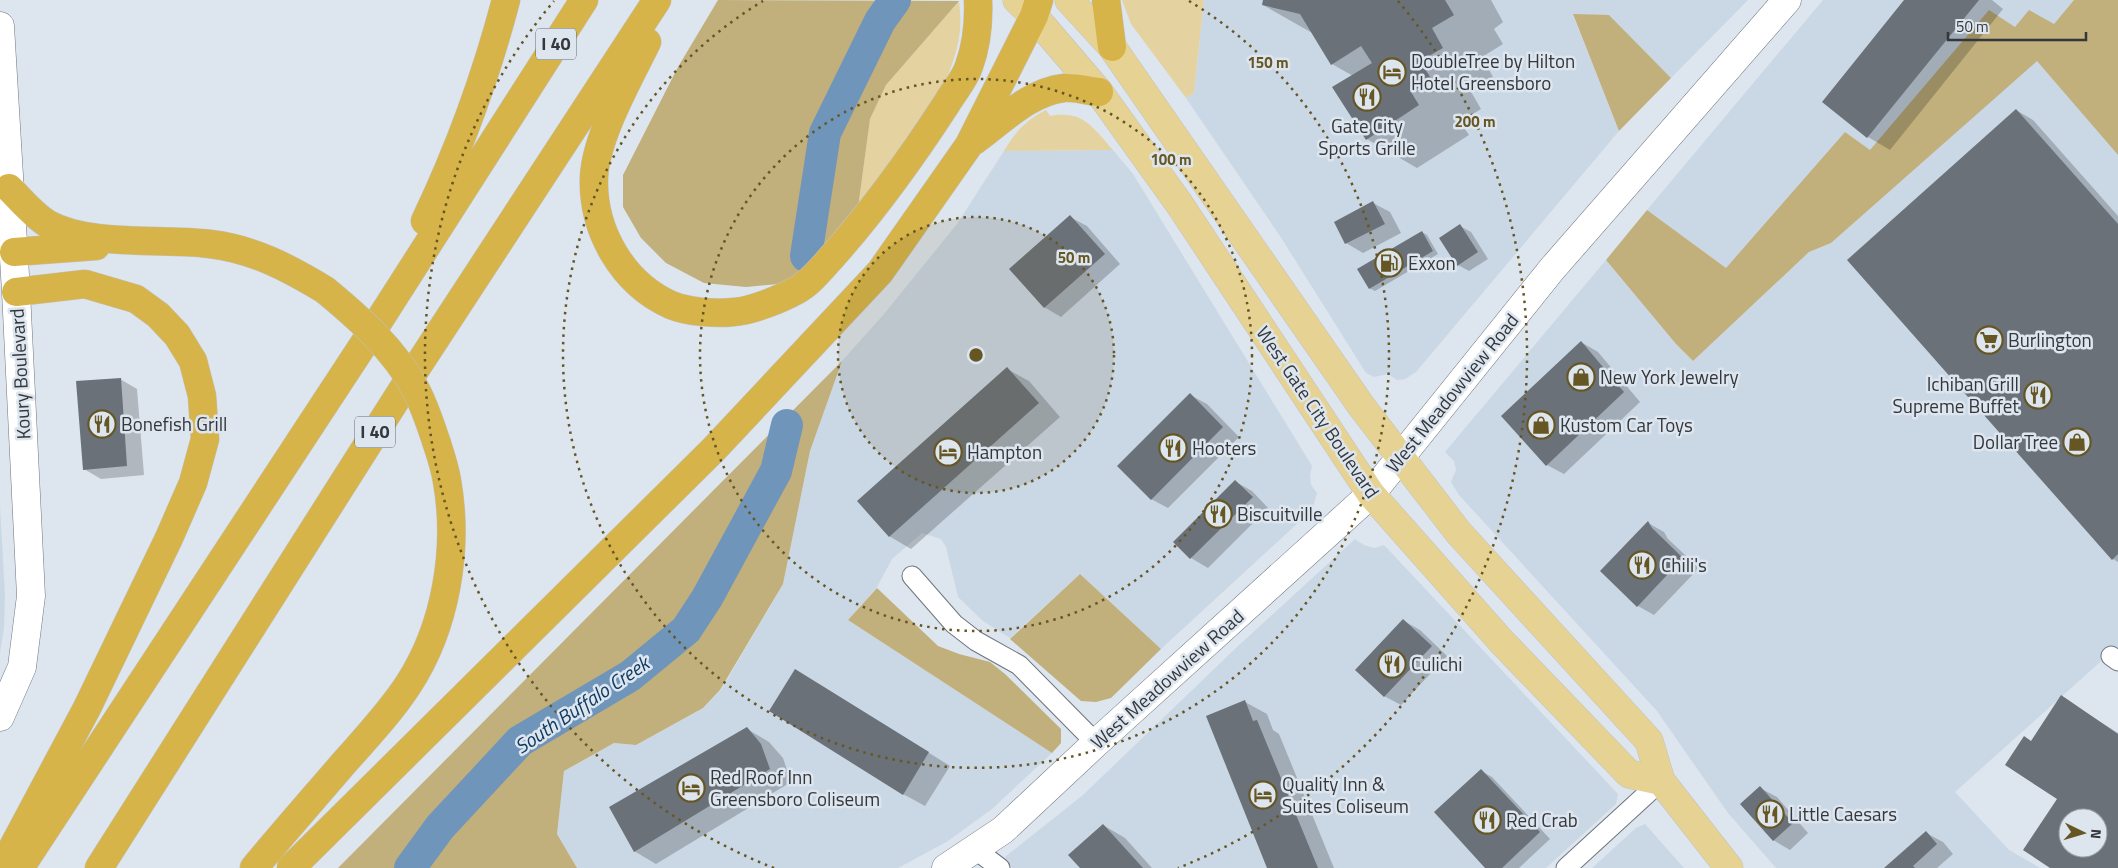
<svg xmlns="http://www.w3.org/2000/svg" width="2118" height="868" font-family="'Titillium Web',sans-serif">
	<rect width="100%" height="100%" fill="#dde5ee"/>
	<path fill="#cad7e5" d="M 1204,0 L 1748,0 L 1671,78 L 1609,15 L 1573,15 L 1619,131 L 1416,372 L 1405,379 L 1397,380 L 1388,374 L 1374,377 L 1366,373 L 1282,239 L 1186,98 L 1194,93 Z
		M 1823,0 L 2074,0 L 2054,24 L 2015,27 L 1989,11 L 1870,151 L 1845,132 L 1726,268 L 1647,210 Z
		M 2037,60 L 2118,155 L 2118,646 L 1955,792 L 2009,850 L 2040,868 L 1776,868 L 1728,813 L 1657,711 L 1459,495 L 1451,482 L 1456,470 L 1454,461 L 1445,452 L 1606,260 L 1676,344 L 1693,361 L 1809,252 L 1831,243 Z
		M 1113,150 L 1133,174 L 1312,466 L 1310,475 L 1311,485 L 1317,493 L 1312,510 L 1161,649 L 1080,574 L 1010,638 L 983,621 L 958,597 L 946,547 L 941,539 L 922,533 L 892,559 L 877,587 L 848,620 L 1052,753 L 992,809 L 948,841 L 898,868 L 577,868 L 557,834 L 564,771 L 614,743 L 636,745 L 703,708 L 721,690 L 783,584 L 810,451 L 842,361 L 884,314 L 957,224 L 1004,151 Z
		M 0,506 L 5,597 L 4,627 L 0,653 Z
		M 1355,539 L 1364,545 L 1374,548 L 1384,545 L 1618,794 L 1616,804 L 1546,868 L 1012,868 L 1005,857 L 1083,795 L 1237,647 Z
		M 1645,824 L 1684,868 L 1592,868 L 1636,828 Z"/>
	<path fill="#e4d3a0" d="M 1122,0 L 1204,0 L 1194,93 L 1186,98 L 1131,24 Z
		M 959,1 C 963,32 958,49 947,78 L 858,208 L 870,119 L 886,85 Z
		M 1046,110 L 1050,116 C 1084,110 1093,128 1113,150 L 1004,151 C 1015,132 1026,120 1046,110 Z"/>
	<path fill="#c1af7c" d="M 718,0 L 959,1 L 886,85 L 870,119 L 858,208 L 821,255 L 789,283 L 746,287 L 704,283 L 666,263 L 641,238 L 623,207 L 623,175 L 678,67 Z
		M 2074,0 L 2118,0 L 2118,155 L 2037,61 L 1831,243 L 1809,252 L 1693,361 L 1676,344 L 1606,260 L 1647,210 L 1726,268 L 1845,132 L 1870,150 L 1989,10 L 2015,27 L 2029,10 L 2054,24 Z
		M 1573,14 L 1609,15 L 1671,78 L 1619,131 Z
		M 842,361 L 810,451 L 783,584 L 720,690 L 703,708 L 636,745 L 614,743 L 564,771 L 557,834 L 577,868 L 338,868 Z
		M 1080,574 L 1161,649 L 1111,698 L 1096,702 L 1081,701 L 1010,639 Z
		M 877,588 L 938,646 L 959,654 L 990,662 L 1005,674 L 1061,729 L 1061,743 L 1052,753 L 848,620 Z"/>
	<path fill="#0003" fill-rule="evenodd" d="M 1264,0 L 1491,0 L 1503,22 L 1494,29 L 1503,44 L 1482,57 L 1493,77 L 1470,90 L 1481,109 L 1460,122 L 1469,135 L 1417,168 L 1367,139 L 1353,76 L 1332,64 L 1314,34 L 1263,5 Z
		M 1906,0 L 1992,0 L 2003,9 L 1890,150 L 1868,137 Z
		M 2016,110 L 2033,120 L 2118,216 L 2118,562 L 2113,559 Z
		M 1373,203 L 1390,212 L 1401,233 L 1363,253 L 1346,243 Z
		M 1070,217 L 1087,226 L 1120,264 L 1061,317 L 1044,307 Z
		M 1460,226 L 1471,232 L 1488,259 L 1469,271 L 1458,265 Z
		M 1422,232 L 1427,235 L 1438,254 L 1375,291 L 1369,288 Z
		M 1581,342 L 1598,352 L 1640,402 L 1564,474 L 1547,465 Z
		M 1007,369 L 1029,381 L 1060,417 L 911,549 L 889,536 Z
		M 120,379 L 137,389 L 144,475 L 101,479 L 84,469 Z
		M 1190,395 L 1207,404 L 1239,437 L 1168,508 L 1151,499 Z
		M 1236,482 L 1252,491 L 1268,508 L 1208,568 L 1191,558 Z
		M 1648,523 L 1664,532 L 1668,539 L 1699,568 L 1654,615 L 1638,606 Z
		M 1404,621 L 1420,630 L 1447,656 L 1401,705 L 1384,696 Z
		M 817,683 L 950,766 L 925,806 L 903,794 Z
		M 2061,697 L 2118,733 L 2118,868 L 2053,868 L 2058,799 L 2031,742 ZM 2068,818 L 2098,818 L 2098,848 L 2068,848 Z
		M 1245,702 L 1267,714 L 1273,730 L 1279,734 L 1334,868 L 1269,868 Z
		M 747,729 L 769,742 L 783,758 L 791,782 L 656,864 L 634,851 Z
		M 1481,771 L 1492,777 L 1550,839 L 1519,868 L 1487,868 Z
		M 1760,788 L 1777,797 L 1808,833 L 1790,850 L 1773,840 Z
		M 1103,825 L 1125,838 L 1152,868 L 1081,868 Z
		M 1926,833 L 1943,842 L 1953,854 L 1937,868 L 1886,868 Z"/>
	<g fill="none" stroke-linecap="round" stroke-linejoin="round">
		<path stroke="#6f95bb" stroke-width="32" d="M 806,256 L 825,133 L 880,21 L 895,0
			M 410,868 L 440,827 L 520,741 L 630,676 L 686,630 L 707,598 L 776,471 L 787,425"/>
	</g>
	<path fill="#6a7178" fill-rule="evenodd" d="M 1263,0 L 1445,0 L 1454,15 L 1432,28 L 1443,48 L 1420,61 L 1432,80 L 1411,92 L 1419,105 L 1366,140 L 1332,87 L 1372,63 L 1361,46 L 1331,65 L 1300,14 L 1262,5 Z
		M 1904,0 L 1979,0 L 1867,138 L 1822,102 Z
		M 2016,109 L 2118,224 L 2118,554 L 2112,560 L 1847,260 Z
		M 1373,201 L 1385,224 L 1345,244 L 1334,222 Z
		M 1070,215 L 1105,254 L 1044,308 L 1009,269 Z
		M 1460,224 L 1478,252 L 1457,266 L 1439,238 Z
		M 1422,231 L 1433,251 L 1369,289 L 1357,269 Z
		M 1581,341 L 1624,392 L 1546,466 L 1501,416 Z
		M 1007,367 L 1039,403 L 889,537 L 857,501 Z
		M 121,378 L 127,466 L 83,470 L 76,381 Z
		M 1190,393 L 1223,427 L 1151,500 L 1117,466 Z
		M 1235,480 L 1253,497 L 1190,559 L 1173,542 Z
		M 1648,521 L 1652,528 L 1683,558 L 1637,607 L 1600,571 Z
		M 1403,619 L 1432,646 L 1384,697 L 1355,670 Z
		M 795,669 L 929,752 L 903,795 L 769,711 Z
		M 2061,695 L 2118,734 L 2118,868 L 2050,868 L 2023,850 L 2057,799 L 2005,765 L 2024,736 L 2031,741 ZM 2068,818 L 2098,818 L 2098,848 L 2068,848 Z
		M 1245,700 L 1253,721 L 1257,720 L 1318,868 L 1267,868 L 1206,716 Z
		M 747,727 L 761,744 L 770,769 L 634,852 L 609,807 Z
		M 1481,769 L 1540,832 L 1502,868 L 1485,868 L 1434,812 Z
		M 1760,786 L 1793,823 L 1773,841 L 1740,804 Z
		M 1103,824 L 1143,868 L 1080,868 L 1068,855 Z
		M 1926,831 L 1937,844 L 1913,866 L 1915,868 L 1884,868 Z"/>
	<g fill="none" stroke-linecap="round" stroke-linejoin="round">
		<g stroke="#6e757d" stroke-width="21">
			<path id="street" d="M 912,576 L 954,624 L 976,641 L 1019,665 L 1096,743
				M 2111,656 L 2118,661
				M 976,850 L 1000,868
				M 1566,868 L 1661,781"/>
		</g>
		<g stroke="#6e757d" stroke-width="29">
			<path id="secondary" d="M 0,26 L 16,292 L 31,596 L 22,667 L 0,717
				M 946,868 L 1003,830 L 1096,743 L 1371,494 L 1552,269 L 1787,0"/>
		</g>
		<g stroke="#c2c3c4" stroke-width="29">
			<path id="primary" d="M 1017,0 L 1034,16 L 1099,92 L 1180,205 L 1371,494 L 1501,641 L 1629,774 L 1661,781
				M 1069,0 L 1112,47 L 1362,407 L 1458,532 L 1649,741 L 1661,781 L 1729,868"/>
		</g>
		<g stroke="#c2c3c4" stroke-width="29">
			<path id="highway" d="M 1106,0 L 1112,47
				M 647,42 C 629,79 596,136 594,177 C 592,230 622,283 671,305 C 688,312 715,314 734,312 C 751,311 781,299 797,290 C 810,283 821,269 831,258 C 874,210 912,157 947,103 C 954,91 965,79 969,66 C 977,44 979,23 978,0
				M 974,141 C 1002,121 1029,92 1064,88 C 1075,87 1088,91 1099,92
				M 9,188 C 21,200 33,215 48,224 C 90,247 163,238 210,244 C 253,249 289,268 325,290
				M 425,221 C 459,150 486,76 506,0
				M 14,252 L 96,246
				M 6,860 L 87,708 L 169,538 L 193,483 L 205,439 L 202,396 L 193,361 L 177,335 L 158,315 L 136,299 L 85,284 L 16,292
				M 20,868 L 373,330 L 584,0
				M 99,868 L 406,384 L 657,0
				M 254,868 C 283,833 313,799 343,764 C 365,739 389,714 408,685 C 446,627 459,549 447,481 C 445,468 441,456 437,444
				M 291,868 L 714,449 L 880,272 L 969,145 L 1034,16 L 1039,0"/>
		</g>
		<use href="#street" stroke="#fff" stroke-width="19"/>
		<use href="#secondary" stroke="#fff" stroke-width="28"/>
		<use href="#primary" stroke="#e6d292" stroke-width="28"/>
		<use href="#highway" stroke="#d6b449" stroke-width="28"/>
		<g stroke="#c2c3c4" stroke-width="29" stroke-linecap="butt">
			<path id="highway-bridge" d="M 325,290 C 359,318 395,350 416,390 C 425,407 431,426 437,444"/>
		</g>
		<use href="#highway-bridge" stroke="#d6b449" stroke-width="28"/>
	</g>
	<circle cx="976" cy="355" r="138" fill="#665623" fill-opacity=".12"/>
	<g fill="none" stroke="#665623" stroke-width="2.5" stroke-dasharray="2.5 5">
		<circle cx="976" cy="355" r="138"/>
		<circle cx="976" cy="355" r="276"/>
		<path d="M1189 1A413 413 0 1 1 763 1"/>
		<path d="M774 868A551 551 0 0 1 554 1M1398 1A551 551 0 0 1 1178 868"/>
	</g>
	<defs>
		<g id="hotel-ring" transform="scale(1.4375)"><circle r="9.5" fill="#dde5ee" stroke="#665623" stroke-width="1.5"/><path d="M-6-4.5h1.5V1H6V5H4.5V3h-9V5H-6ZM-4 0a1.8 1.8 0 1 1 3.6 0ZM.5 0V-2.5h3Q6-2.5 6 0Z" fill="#665623"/></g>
		<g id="restaurant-ring" transform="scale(1.4375)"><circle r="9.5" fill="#dde5ee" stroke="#665623" stroke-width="1.5"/><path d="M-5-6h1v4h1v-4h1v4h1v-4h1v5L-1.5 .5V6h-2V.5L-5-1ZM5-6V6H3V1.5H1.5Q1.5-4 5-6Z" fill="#665623"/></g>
		<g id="fuel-ring" transform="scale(1.4375)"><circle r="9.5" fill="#dde5ee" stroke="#665623" stroke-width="1.5"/><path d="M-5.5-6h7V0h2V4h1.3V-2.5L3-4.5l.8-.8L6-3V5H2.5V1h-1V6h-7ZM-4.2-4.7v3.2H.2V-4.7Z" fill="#665623"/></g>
		<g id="supermarket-ring" transform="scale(1.4375)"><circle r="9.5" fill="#dde5ee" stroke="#665623" stroke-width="1.5"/><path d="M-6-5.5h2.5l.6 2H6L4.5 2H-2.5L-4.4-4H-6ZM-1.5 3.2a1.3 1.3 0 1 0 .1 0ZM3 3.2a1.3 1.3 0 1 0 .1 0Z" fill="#665623"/></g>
		<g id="shop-ring" transform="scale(1.4375)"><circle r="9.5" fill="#dde5ee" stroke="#665623" stroke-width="1.5"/><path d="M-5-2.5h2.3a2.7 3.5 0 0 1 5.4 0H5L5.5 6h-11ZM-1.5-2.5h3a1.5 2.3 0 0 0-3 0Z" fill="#665623"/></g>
	</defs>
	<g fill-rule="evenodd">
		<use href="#hotel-ring" x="1392" y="72"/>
		<use href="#restaurant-ring" x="1367" y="97"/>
		<use href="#fuel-ring" x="1389" y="263"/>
		<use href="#supermarket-ring" x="1989" y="340"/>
		<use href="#shop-ring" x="1581" y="377"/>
		<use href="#restaurant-ring" x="2038" y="395"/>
		<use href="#restaurant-ring" x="102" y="424"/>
		<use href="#shop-ring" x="1541" y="425"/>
		<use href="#shop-ring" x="2077" y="442"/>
		<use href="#restaurant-ring" x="1173" y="448"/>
		<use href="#hotel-ring" x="948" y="452"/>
		<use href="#restaurant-ring" x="1218" y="514"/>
		<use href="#restaurant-ring" x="1642" y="565"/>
		<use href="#restaurant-ring" x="1392" y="664"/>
		<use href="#hotel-ring" x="691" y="788"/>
		<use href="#hotel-ring" x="1263" y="795"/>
		<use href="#restaurant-ring" x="1770" y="814"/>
		<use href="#restaurant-ring" x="1487" y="820"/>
	</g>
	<g text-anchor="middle" stroke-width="5" stroke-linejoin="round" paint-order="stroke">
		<g fill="#dde5ee" stroke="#676b71" stroke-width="1">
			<rect x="536" y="28.5" width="40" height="31" rx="4"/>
			<rect x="355" y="416.5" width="40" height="31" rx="4"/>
		</g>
		<g font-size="18" font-weight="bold" fill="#34373b">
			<text x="556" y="50">I 40</text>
			<text x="375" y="438">I 40</text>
		</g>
		<g font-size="19" fill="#34373b" stroke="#dde5ee" text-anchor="start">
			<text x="1411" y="68">DoubleTree by Hilton<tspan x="1411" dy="22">Hotel Greensboro</tspan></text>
			<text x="1367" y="133" text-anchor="middle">Gate City<tspan x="1367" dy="22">Sports Grille</tspan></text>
			<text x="1408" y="270">Exxon</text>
			<text x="2008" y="347">Burlington</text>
			<text x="1600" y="384">New York Jewelry</text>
			<text x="2019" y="391" text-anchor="end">Ichiban Grill<tspan x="2019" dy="22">Supreme Buffet</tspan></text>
			<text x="121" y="431">Bonefish Grill</text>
			<text x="1560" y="432">Kustom Car Toys</text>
			<text x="2058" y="449" text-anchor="end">Dollar Tree</text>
			<text x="1192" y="455">Hooters</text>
			<text x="967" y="459">Hampton</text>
			<text x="1237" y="521">Biscuitville</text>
			<text x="1661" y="572">Chili's</text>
			<text x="1411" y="671">Culichi</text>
			<text x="710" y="784">Red Roof Inn<tspan x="710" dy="22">Greensboro Coliseum</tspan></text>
			<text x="1282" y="791">Quality Inn &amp;<tspan x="1282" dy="22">Suites Coliseum</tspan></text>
			<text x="1789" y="821">Little Caesars</text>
			<text x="1506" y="827">Red Crab</text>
		</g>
		<g font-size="19" fill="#34373b" stroke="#dde5ee">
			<text transform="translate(20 374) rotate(-93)" y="7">Koury Boulevard</text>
			<text transform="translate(1452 393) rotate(-51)" y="7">West Meadowview Road</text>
			<text transform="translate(1318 412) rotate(56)" y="7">West Gate City Boulevard</text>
			<text transform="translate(1167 679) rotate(-42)" y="7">West Meadowview Road</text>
		</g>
		<g font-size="20" font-style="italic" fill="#103b61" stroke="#dde5ee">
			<text transform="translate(582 705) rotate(-34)" y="7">South Buffalo Creek</text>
		</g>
	</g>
	<circle cx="976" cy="355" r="8" fill="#665623" stroke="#dde5ee" stroke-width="2.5"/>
	<g font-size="15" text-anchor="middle" font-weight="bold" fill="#665623" stroke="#dde5ee" stroke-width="5" stroke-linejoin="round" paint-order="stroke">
		<text x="1268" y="68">150 m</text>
		<text x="1475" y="127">200 m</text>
		<text x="1171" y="165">100 m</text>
		<text x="1074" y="263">50 m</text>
	</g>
	<g transform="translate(2083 833) rotate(95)"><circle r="24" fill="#dde5ee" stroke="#999fa6"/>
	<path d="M0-4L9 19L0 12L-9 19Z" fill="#665623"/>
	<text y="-8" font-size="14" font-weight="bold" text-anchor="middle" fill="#34373b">N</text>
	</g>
	<path d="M1948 32v8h138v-8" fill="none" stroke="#34373b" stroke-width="2.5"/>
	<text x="1956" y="32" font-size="15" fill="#34373b" stroke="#dde5ee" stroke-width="4" paint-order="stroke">50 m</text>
</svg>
